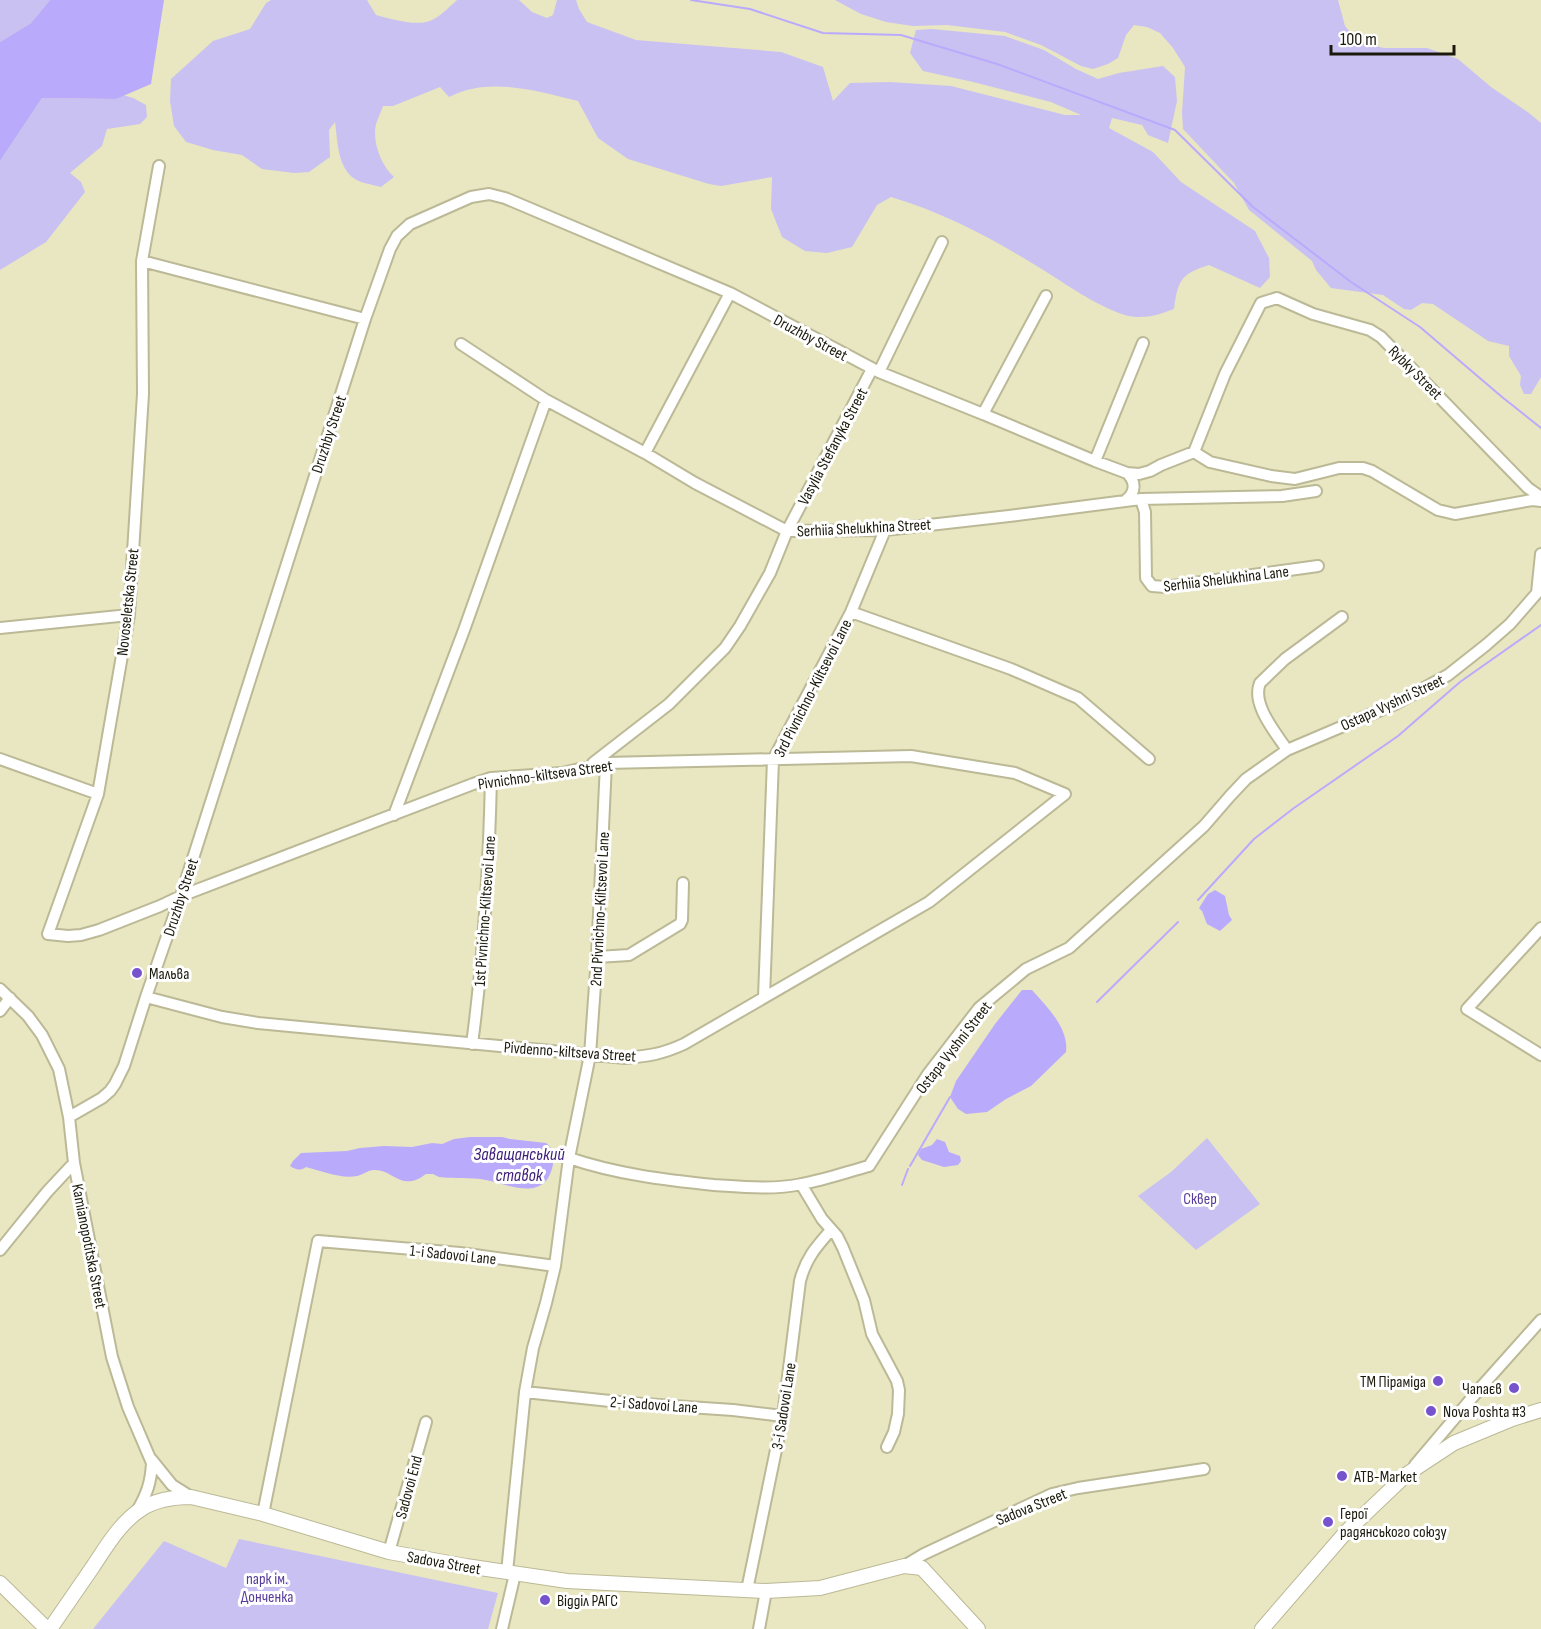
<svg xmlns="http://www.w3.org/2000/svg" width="1541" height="1629" font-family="'Sofia Sans Condensed',sans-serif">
	<rect width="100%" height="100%" fill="#e9e6c2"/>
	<path fill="#c9c1f2" d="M 0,0 L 50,0 L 31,23 L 0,42 Z
		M 271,0 L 367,0 L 376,15 C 392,19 419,28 434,19 C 442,15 450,6 457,0 L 519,0 L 532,12 L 547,18 L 553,15 L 557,0 L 576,0 L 579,9 L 587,22 L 636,40 L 781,52 L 823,67 L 833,101 L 850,83 L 890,82 L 951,86 L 1065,115 L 1081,115 L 1051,102 L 973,82 L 923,71 L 910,53 L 916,30 L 932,29 L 1005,36 L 1044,50 L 1076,69 L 1098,79 L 1119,73 L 1163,66 L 1175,77 L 1177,101 L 1168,143 L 1148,135 L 1142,125 L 1112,118 L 1109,128 L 1153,152 L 1181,182 L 1255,231 L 1269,258 L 1270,277 L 1260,288 L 1209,265 C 1180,274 1178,281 1174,309 C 1158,315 1142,320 1125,315 C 1096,306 1066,284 1040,268 C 995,240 943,212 891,197 L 877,205 L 852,247 L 827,253 L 805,251 L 782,237 L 771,209 L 772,177 L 721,186 L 709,184 L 628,159 L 598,138 L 578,101 C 538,91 488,76 449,97 L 440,87 L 393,106 L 383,106 C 381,112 378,118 376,124 C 372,142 381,165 394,177 L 381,187 C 374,185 367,184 361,182 C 337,173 338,143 335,122 L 329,130 L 330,157 L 309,172 L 294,173 L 262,169 L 242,155 L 213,150 L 186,142 L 174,126 L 170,101 L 171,79 L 213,41 L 250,29 L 266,3 Z
		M 835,0 L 1338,0 L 1345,26 L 1358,42 L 1384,48 L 1427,48 L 1458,59 L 1491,87 L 1529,113 L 1541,123 L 1541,377 L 1531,394 L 1524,394 L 1520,385 L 1521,376 L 1509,356 L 1509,346 L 1488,341 L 1433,304 L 1422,303 L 1411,310 L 1404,309 L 1383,295 L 1331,288 L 1316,270 L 1312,261 L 1249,210 L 1234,183 L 1183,129 L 1182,113 L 1185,67 L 1173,48 L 1160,33 L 1147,27 L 1134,25 L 1126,35 L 1118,58 L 1108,64 L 1093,69 L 1081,66 L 1041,45 L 1005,32 L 947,25 L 913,26 L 886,22 L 861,14 Z
		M 123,95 L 133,98 L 146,105 L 147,117 L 140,124 L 107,129 L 102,146 L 70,173 L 81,182 L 85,192 L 46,242 L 0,270 L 0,161 L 42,98 L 116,99 Z
		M 1207,1138 L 1260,1204 L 1196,1250 L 1138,1196 L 1171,1172 Z
		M 239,1539 L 498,1593 L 488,1629 L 93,1629 L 164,1541 L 226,1568 Z"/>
	<path fill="#baaafc" d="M 50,0 L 164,0 L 151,84 L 116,99 L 42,98 L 0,161 L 0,42 L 31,23 Z
		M 1215,890 L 1225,896 L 1229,915 L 1232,920 L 1220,931 L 1207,924 L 1202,911 L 1199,908 L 1208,894 Z
		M 1022,990 L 1032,990 C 1047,1007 1069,1028 1066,1052 L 1031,1086 L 1006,1099 L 987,1112 L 966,1114 L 958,1109 L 950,1097 L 956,1081 L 995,1024 Z
		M 470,1137 L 502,1137 L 510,1139 L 546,1143 C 553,1148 554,1155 553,1164 C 546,1203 510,1185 486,1180 C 471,1177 454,1179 439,1177 L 433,1174 L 426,1174 C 401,1193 393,1169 374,1170 C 368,1170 362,1175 357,1176 C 340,1179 322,1171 306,1167 C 300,1171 296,1170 290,1166 L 293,1161 L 301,1153 L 347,1151 L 360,1148 L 384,1146 L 412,1147 L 432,1143 L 442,1144 L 454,1139 Z
		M 937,1139 L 945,1142 L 949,1152 L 960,1156 L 961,1161 L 958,1165 L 944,1167 L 922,1160 L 918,1155 L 921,1149 L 932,1145 Z"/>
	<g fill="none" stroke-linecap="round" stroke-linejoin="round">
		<path stroke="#baaafc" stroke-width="2" d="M 691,0 L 750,9 L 823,33 L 901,35 L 997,64 L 1175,130 L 1253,207 L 1351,282 L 1420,327 L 1502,397 L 1541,428
			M 1198,900 L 1254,839 L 1294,808 L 1398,736 L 1460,682 L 1541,625
			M 1097,1002 L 1178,922
			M 910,1166 L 950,1097
			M 902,1185 L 908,1169"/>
		<g stroke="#bbb996" stroke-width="14">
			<path id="minor" d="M 942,242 L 879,372 L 983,414
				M 142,261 L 365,319
				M 1046,296 L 983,414 L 1095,461
				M 1143,343 L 1095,461 L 1127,473 L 1139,474 L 1150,471 L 1161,465 L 1194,452 L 1225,374 L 1261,303 L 1277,298 L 1313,314 L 1370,330 L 1381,337 L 1528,488 L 1541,497
				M 461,344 L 546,400 L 645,453 L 695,483 L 787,531 L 885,530 L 1009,516 L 1141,499 L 1282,496 L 1316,491
				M 1194,452 L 1210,462 L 1271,476 L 1295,479 L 1339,468 L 1363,468 L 1372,471 L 1438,510 L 1455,514 L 1532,500 L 1541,501
				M 645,453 L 730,293
				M 1141,499 L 1145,512 L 1146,578 L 1152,586 L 1165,587 L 1318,566
				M 1126,500 C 1136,492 1136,482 1127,473
				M 851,612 L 1011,669 L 1078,698 L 1149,759
				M 1342,617 L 1285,659 L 1260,683 C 1251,704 1276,733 1287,750 L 1395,704 L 1448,675 L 1486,645 L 1510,624 L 1537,593 L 1541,554
				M 0,628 L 129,615
				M 0,759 L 98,794
				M 593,763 L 669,704 L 725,648 L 740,626 L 770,573 L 787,531 L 872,369
				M 394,815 L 464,630 L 546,400
				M 1541,928 L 1467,1009 L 1541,1055
				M 597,957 L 629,955 L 680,924 L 682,920 L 683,883
				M 0,989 L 28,1016 L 42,1035 L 59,1069 L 69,1117 L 74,1163 L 112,1357 L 128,1407 L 152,1463 C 151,1482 147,1494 137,1511
				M 146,997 L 222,1017 L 258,1023 L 625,1058 C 649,1056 662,1054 684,1044 L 929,902 L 1065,794 L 1015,773 L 911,756 L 606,763 L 562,773 L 491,778 L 473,784 L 181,896 L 160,906 L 99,930 L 81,935 L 68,936 L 48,934 L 98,794 L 129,615 L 143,394 L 142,261 L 159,166
				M 764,997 L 773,760 L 851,612 L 885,530
				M 0,1011 L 10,998
				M 472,1044 C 484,955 489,867 491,778
				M 69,1117 L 102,1098 L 110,1091 L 115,1084 L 124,1066 L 146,997 L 181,896 L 365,319 L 390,249 L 397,236 L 410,224 L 471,197 L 489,194 L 505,198 L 730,293 L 879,372
				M 569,1158 C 616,1174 665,1180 714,1185 C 743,1187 774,1190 802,1184 C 824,1180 847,1172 869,1166 L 928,1074 L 979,1008 L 1026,969 L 1069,948 L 1204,826 L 1230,796 L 1246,779 L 1287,750
				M 801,1184 L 822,1219 L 837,1236 L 843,1248 L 864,1300 L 872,1334 L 897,1381 L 899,1390 L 898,1414 L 894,1432 L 887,1447
				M 0,1250 L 47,1192 L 74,1163
				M 525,1392 L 629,1403 L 733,1410 L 783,1416
				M 151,1459 L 172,1485 L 191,1497
				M 1415,1465 L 1482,1386 L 1541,1320
				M 263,1514 L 318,1241 L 460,1253 L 555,1266
				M 389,1552 L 426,1422
				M 904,1566 L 924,1554 L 1052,1494 L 1078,1488 L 1204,1469
				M 507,1572 L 525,1392 L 533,1348 L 546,1303 L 555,1266 L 569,1158 L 590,1055 L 597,957 L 606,763
				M 747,1590 L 783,1416 L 800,1281 C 806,1258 816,1247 831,1230
				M 502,1629 L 515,1574
				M 759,1629 L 766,1591"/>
		</g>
		<g stroke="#bbb996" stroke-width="16">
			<path id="secondary" d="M 0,1583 L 47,1629
				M 50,1629 C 64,1609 78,1588 92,1568 C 106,1547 121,1521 143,1508 C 158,1499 174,1497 191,1497 L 263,1514 L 389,1552 L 466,1566 L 567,1581 L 766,1591 L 820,1588 L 904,1566 L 922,1568 L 978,1629
				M 1262,1629 L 1346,1532 L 1407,1474 L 1454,1443 L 1512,1419 L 1541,1410"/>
		</g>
		<use href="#minor" stroke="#fff" stroke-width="10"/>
		<use href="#secondary" stroke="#fff" stroke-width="14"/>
	</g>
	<g fill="#7653cd" stroke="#fff" stroke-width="2">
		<circle cx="137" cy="973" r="6"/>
		<circle cx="1438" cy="1381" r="6"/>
		<circle cx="1514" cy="1388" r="6"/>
		<circle cx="1431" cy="1411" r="6"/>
		<circle cx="1342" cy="1476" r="6"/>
		<circle cx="1328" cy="1522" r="6"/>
		<circle cx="545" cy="1600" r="6"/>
	</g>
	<g text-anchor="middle" stroke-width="6" stroke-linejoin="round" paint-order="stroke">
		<g font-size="16" fill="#1a190c" stroke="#fff">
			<text transform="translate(811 337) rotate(28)" y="6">Druzhby Street</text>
			<text transform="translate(1416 372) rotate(45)" y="6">Rybky Street</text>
			<text transform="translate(328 434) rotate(-72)" y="6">Druzhby Street</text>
			<text transform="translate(832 446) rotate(-62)" y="6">Vasylia Stefanyka Street</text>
			<text transform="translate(864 527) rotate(-3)" y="6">Serhiia Shelukhina Street</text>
			<text transform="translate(1226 578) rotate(-7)" y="6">Serhiia Shelukhina Lane</text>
			<text transform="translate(127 602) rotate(-84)" y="6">Novoseletska Street</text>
			<text transform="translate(812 688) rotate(-63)" y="6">3rd Pivnichno-Kiltsevoi Lane</text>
			<text transform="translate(1392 702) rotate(-25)" y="6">Ostapa Vyshni Street</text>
			<text transform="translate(545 774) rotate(-8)" y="6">Pivnichno-kiltseva Street</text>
			<text transform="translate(180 897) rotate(-72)" y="6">Druzhby Street</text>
			<text transform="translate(599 909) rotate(-87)" y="6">2nd Pivnichno-Kiltsevoi Lane</text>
			<text transform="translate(484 911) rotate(-86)" y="6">1st Pivnichno-Kiltsevoi Lane</text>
			<text transform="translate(953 1047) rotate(-52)" y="6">Ostapa Vyshni Street</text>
			<text transform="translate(570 1051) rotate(4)" y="6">Pivdenno-kiltseva Street</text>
			<text transform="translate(90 1246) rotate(79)" y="6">Kamianopotitska Street</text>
			<text transform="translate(453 1254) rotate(6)" y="6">1-i Sadovoi Lane</text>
			<text transform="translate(654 1404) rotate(4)" y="6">2-i Sadovoi Lane</text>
			<text transform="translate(783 1406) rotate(-81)" y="6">3-i Sadovoi Lane</text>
			<text transform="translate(408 1487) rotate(-75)" y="6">Sadovoi End</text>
			<text transform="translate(1031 1506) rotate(-22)" y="6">Sadova Street</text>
			<text transform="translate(444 1562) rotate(10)" y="6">Sadova Street</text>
		</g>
		<g font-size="16" fill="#1a190c" stroke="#fff" text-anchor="start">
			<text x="149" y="979">Мальва</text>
			<text x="1426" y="1387" text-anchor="end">ТМ Піраміда</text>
			<text x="1502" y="1394" text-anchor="end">Чапаєв</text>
			<text x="1443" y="1417">Nova Poshta #3</text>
			<text x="1354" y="1482">ATB-Market</text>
			<text x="1340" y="1519">Герої<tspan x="1340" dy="18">радянського союзу</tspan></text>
			<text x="557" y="1606">Відділ РАГС</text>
		</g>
		<g font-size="16" fill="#583d9b" stroke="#fff">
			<text x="1200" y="1204">Сквер</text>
			<text x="267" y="1584">парк ім.<tspan x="267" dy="18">Донченка</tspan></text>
		</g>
		<g font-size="18" font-style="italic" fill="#3c1c79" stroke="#fff">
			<text x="519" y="1160">Заващанський<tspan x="519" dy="21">ставок</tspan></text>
		</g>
	</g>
	<path d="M1331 45v9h123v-9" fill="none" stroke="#1a190c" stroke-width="3"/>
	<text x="1340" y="45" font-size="18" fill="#1a190c" stroke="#ffffff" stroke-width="4.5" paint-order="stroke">100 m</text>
</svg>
